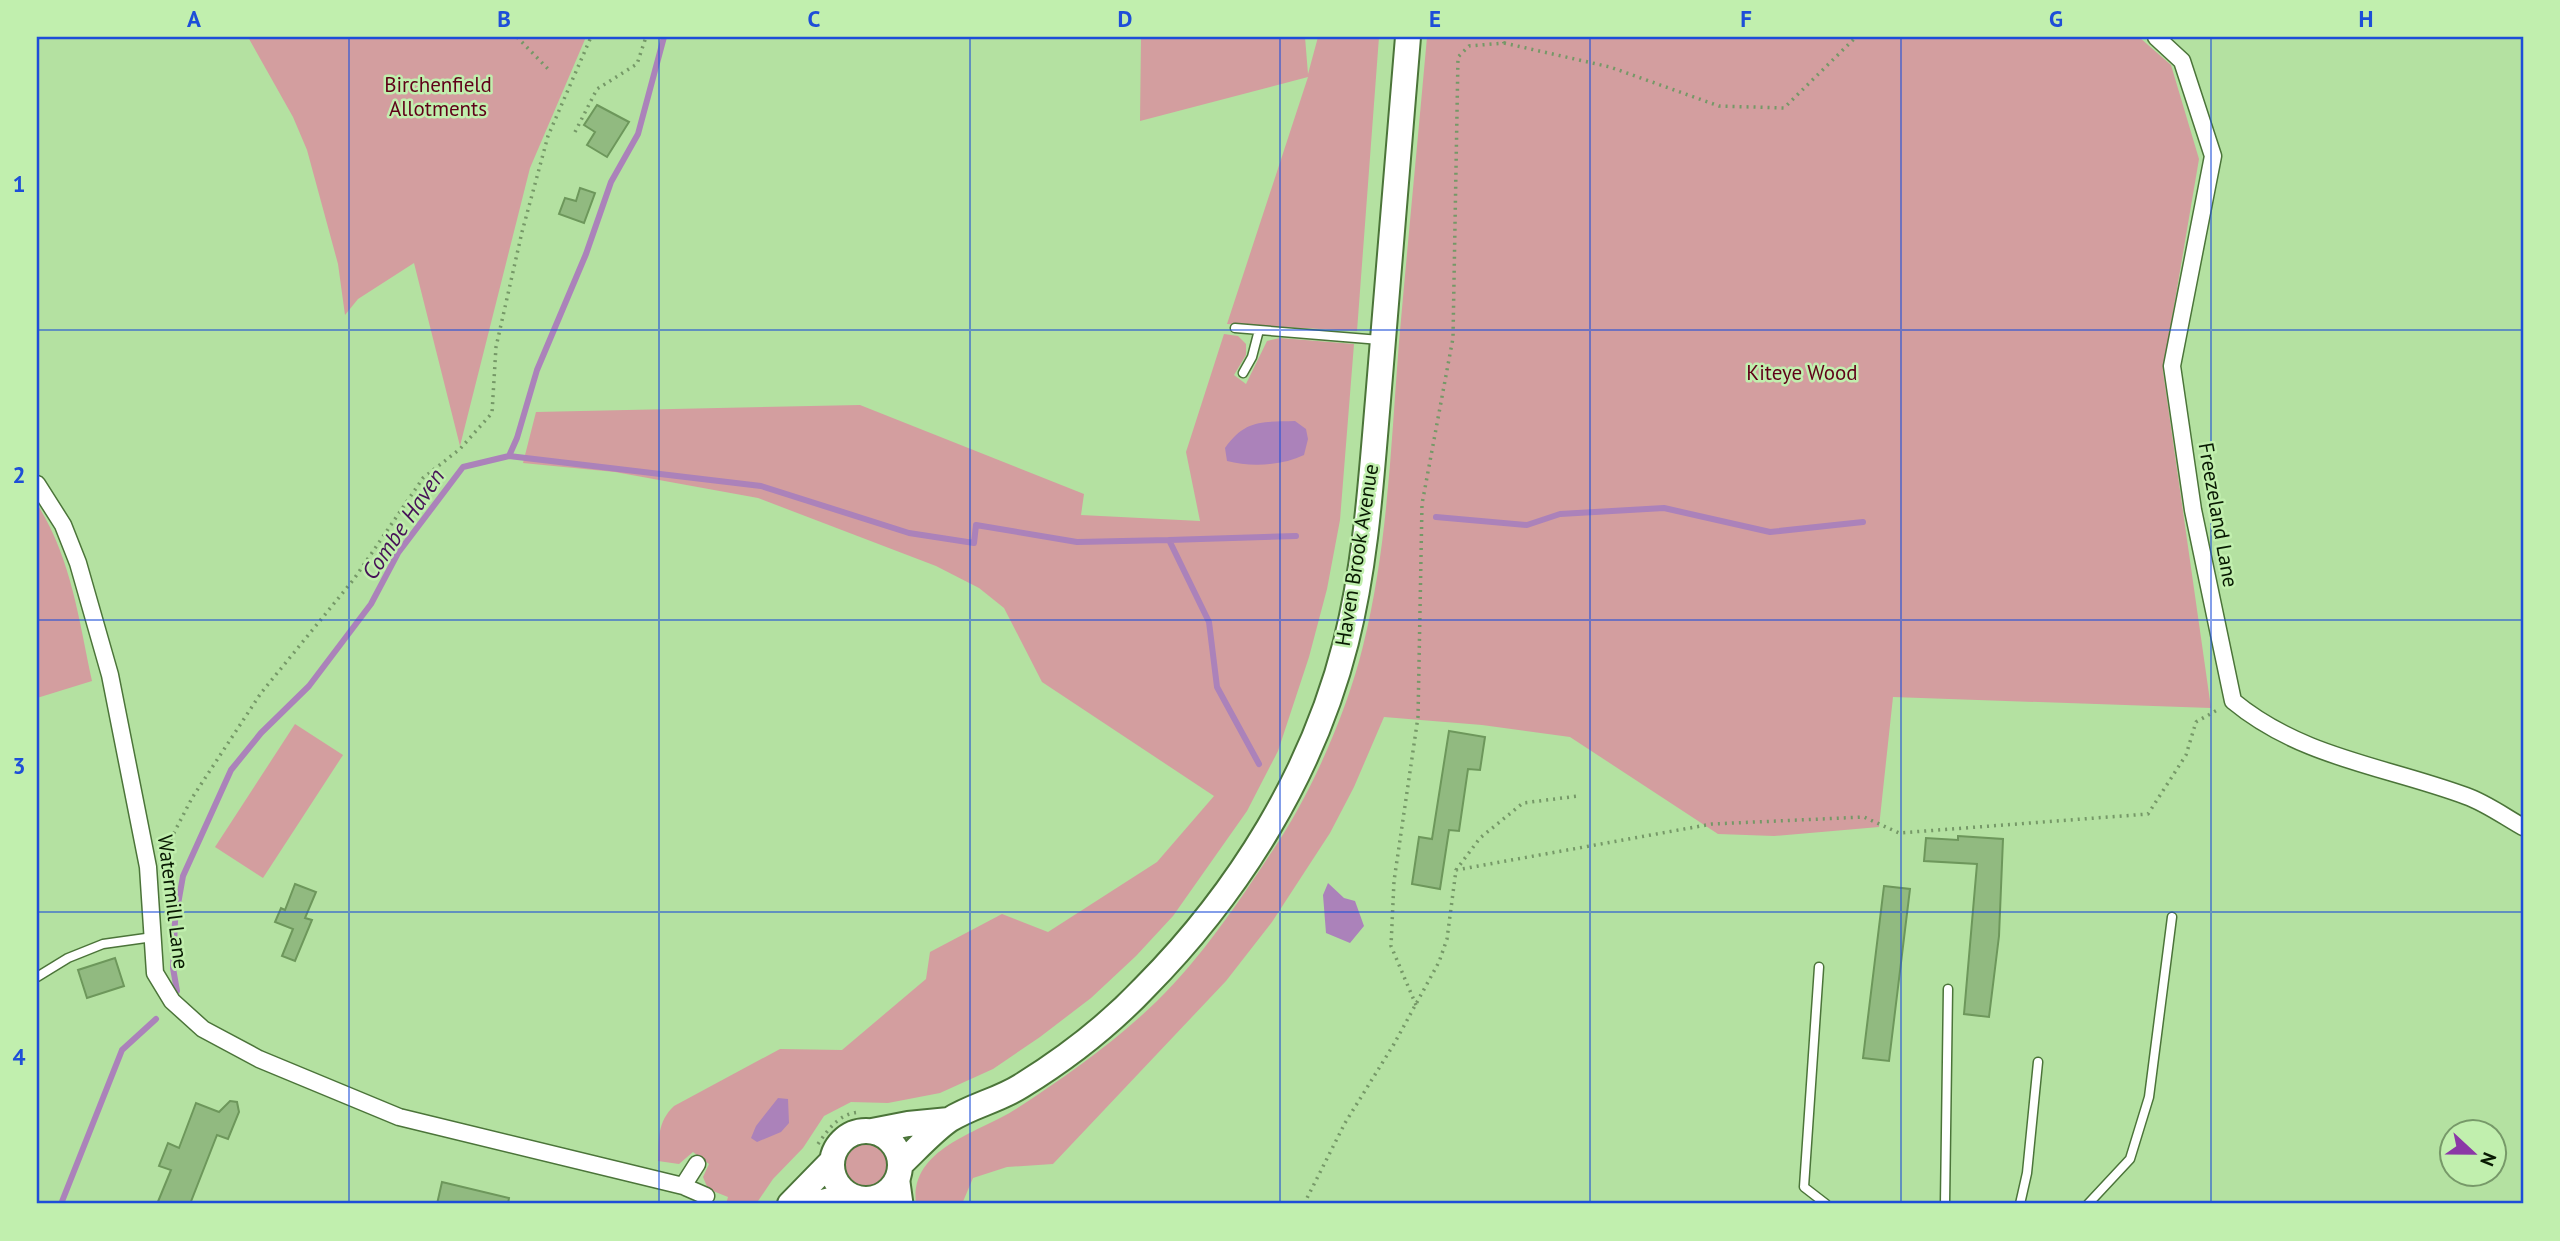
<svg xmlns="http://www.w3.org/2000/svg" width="2560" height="1241" font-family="'PT Sans',sans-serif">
	<rect width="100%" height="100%" fill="#b4e1a1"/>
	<path fill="#d39e9f" d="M 248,37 L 586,37 L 530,168 L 460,446 L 414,263 L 358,299 L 345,315 L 338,264 L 307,150 L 293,117 Z
		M 1141,37 L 1305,37 L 1308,74 L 1318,37 L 1379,37 L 1357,331 L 1227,324 L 1308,77 L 1140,121 Z
		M 1427,37 L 2139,37 L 2171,65 L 2199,159 L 2163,371 L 2211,708 L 1893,697 L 1879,827 L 1774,836 L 1718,834 L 1570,737 L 1482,725 L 1384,717 L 1354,787 L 1330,833 L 1272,922 L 1226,981 L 1053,1164 L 1007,1167 L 973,1178 L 962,1204 L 916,1204 C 909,1148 979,1133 1016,1109 C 1065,1077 1115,1042 1157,1001 C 1202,957 1238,903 1273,850 C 1311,794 1347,712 1363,646 C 1388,546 1391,443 1399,342 C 1408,240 1418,138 1427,37 Z
		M 1224,334 L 1238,336 L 1246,344 L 1246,355 L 1234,375 L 1246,384 L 1267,341 L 1280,338 L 1354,344 L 1340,520 L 1327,589 L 1309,657 L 1278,751 L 1247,811 L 1173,916 L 1136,956 L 1091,998 L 1040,1037 L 993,1069 L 940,1093 L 888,1103 L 851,1102 L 824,1116 L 803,1148 L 773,1179 L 756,1204 L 726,1204 L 728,1197 L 708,1189 L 703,1177 L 709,1164 L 693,1152 L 679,1164 L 658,1161 C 659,1139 657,1122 674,1106 L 780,1049 L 842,1050 L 926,979 L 930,952 L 1002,914 L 1048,932 L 1157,862 L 1214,796 L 1042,682 L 1004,608 L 979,588 L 936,566 L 758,498 L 615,472 L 523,463 L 536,412 L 860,405 L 1084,494 L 1081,515 L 1200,521 L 1186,452 Z
		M 37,504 C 71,557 79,620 92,681 L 37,698 Z
		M 295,724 L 343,755 L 263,878 L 215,847 Z
		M840 1165a26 26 0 1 1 52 0a26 26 0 1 1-52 0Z"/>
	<path fill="#ab82ba" d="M 1295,421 L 1306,429 L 1308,439 L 1304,455 C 1281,466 1250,467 1227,461 L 1225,448 C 1245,419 1263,422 1295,421 Z
		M 1328,883 L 1344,898 L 1355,901 L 1364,926 L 1350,943 L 1326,933 L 1323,895 Z
		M 778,1098 L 788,1099 L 789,1123 L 781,1132 L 757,1142 L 751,1138 L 756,1126 Z"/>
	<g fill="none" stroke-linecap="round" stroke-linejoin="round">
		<path stroke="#ab82ba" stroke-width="6" d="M 509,456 L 761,486 L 909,533 L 974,543 L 976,525 L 1077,542 L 1169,540 L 1209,622 L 1217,687 L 1259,764
			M 1436,517 L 1527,525 L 1560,514 L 1664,508 L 1770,532 L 1863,522
			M 1169,540 L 1296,536
			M 177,991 L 173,968 L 175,921 L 183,876 L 231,770 L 261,733 L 309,686 L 371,604 L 398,553 L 463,467 L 509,456 L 517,438 L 537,370 L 586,254 L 611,182 L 638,134 L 664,37
			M 61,1204 L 122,1050 L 156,1019"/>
	</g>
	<path fill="#91ba80" stroke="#6d975b" stroke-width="2" d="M 597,105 L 629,122 L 607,157 L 587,145 L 595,132 L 584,125 Z
		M 580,188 L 595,193 L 584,223 L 559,214 L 565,198 L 576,201 Z
		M 1449,731 L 1485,737 L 1480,770 L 1468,769 L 1459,831 L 1449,830 L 1440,889 L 1412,884 L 1419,837 L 1432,839 Z
		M 1958,836 L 2003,839 L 1999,936 L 1989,1017 L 1964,1014 L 1977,864 L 1924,861 L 1926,838 L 1958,840 Z
		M 295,884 L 316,892 L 305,918 L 312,920 L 295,961 L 282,956 L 293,929 L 275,922 L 281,908 L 285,910 Z
		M 1884,886 L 1910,889 L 1889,1061 L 1863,1058 Z
		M 115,958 L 124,986 L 87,998 L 78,970 Z
		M 230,1101 L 237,1102 L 239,1112 L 228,1139 L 217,1135 L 190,1204 L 157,1204 L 171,1170 L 159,1166 L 168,1143 L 179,1148 L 196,1103 L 219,1112 Z
		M 442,1182 L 509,1198 L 508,1204 L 437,1204 Z"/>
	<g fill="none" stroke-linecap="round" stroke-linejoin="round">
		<g stroke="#4b7439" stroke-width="11">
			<path id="service" d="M 1235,328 L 1380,340
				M 1243,373 L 1252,357 L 1259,330
				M 1819,967 L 1804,1187 L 1826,1204
				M 37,977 L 68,958 L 103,944 L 153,937
				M 1945,1204 L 1948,989
				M 2020,1204 L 2027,1173 L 2038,1062
				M 2088,1204 L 2130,1159 L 2149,1097 L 2172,917"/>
		</g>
		<g stroke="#4b7439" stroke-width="19">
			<path id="minor" d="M 2156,37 L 2182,61 L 2213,156 L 2172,366 L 2193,510 L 2233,701 C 2302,758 2385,766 2466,796 C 2486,803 2505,817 2523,827
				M 37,484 L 63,525 L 78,563 L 110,675 L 148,867 L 155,973 L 172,1001 L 203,1029 L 259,1059 L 399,1117 L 683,1186 L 706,1196
				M 683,1186 L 697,1164"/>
		</g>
		<g stroke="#4b7439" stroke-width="23">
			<path id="tertiary" d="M 899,1175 L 903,1204
				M 869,1199 L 872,1204"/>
		</g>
		<g stroke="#4b7439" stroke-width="28">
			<path id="primary" d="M832 1165a34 34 0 1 1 68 0a34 34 0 1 1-68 0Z
				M 872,1131 L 908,1124 L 949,1120
				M 900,1165 C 916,1150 932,1132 949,1120 C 971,1106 999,1100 1021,1086 C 1065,1059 1109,1025 1145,987 C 1239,892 1313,773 1346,642 C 1366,563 1371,481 1378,400 C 1389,279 1397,158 1408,37
				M 790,1204 L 831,1162
				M 814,1204 L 849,1195"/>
		</g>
		<path stroke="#759867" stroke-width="3.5" stroke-dasharray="2 5" stroke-linecap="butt" d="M 517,37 L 551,72
			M 1504,43 L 1610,67 L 1719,106 L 1784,108 L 1856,37
			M 575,132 L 597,89 L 637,64 L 646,37
			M 164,852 L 192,798 L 261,693 L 354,579 L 423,478 L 460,449 L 492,413 L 496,347 L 522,232 L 548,136 L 591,37
			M 1456,870 L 1712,824 L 1864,817 L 1899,833 L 2148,814 L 2186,755 L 2196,722 L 2219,709
			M 1416,1005 L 1391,946 L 1394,881 L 1418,717 L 1422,504 L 1453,338 L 1458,57 L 1469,46 L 1504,43 L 1502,37
			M 818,1144 C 829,1128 840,1113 860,1112
			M 1304,1204 L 1345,1123 L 1394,1044 L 1439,962 L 1447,939 L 1456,870 L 1480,838 L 1523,803 L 1578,796"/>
		<use href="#service" stroke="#fff" stroke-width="8"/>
		<use href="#minor" stroke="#fff" stroke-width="16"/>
		<use href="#tertiary" stroke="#fff" stroke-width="19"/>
		<use href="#primary" stroke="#fff" stroke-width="24"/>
	</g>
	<path fill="none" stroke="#1d4ed8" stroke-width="2" stroke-opacity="0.55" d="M 349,37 L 349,1204M 659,37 L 659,1204M 970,37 L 970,1204M 1280,37 L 1280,1204M 1590,37 L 1590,1204M 1901,37 L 1901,1204M 2211,37 L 2211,1204M 37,330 L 2523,330M 37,620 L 2523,620M 37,912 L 2523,912"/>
	<g text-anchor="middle" stroke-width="5" stroke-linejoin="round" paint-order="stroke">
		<g font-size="21" fill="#5f0018" stroke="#c1efae">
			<text x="438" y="92">Birchenfield<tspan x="438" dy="24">Allotments</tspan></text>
			<text x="1802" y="380">Kiteye Wood</text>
		</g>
		<g font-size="21" fill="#081902" stroke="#c1efae">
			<text transform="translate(2218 515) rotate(80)" y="7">Freezeland Lane</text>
			<text transform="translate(1357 555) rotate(-81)" y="7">Haven Brook Avenue</text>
			<text transform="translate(173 902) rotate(83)" y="7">Watermill Lane</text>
		</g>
		<g font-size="23" font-style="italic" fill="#461257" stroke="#c1efae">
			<text transform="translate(403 524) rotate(-56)" y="8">Combe Haven</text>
		</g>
	</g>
	<rect width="2560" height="1241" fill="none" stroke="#c1efae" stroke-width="77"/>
	<g transform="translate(2473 1153) rotate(112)"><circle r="33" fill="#c1efae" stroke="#779969" stroke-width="2"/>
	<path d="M0-5L12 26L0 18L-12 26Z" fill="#8b38a6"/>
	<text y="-10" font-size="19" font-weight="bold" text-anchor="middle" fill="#081902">N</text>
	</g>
	<rect x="38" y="38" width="2484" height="1164" fill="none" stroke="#1d4ed8" stroke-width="2.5"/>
	<g font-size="23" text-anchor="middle" font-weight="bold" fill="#1d4ed8">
		<text x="194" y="27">A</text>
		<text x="504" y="27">B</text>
		<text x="814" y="27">C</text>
		<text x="1125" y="27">D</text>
		<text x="1435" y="27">E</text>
		<text x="1746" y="27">F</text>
		<text x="2056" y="27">G</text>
		<text x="2366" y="27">H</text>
		<text x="19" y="192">1</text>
		<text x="19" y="483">2</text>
		<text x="19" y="774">3</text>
		<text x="19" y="1065">4</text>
	</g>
</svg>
